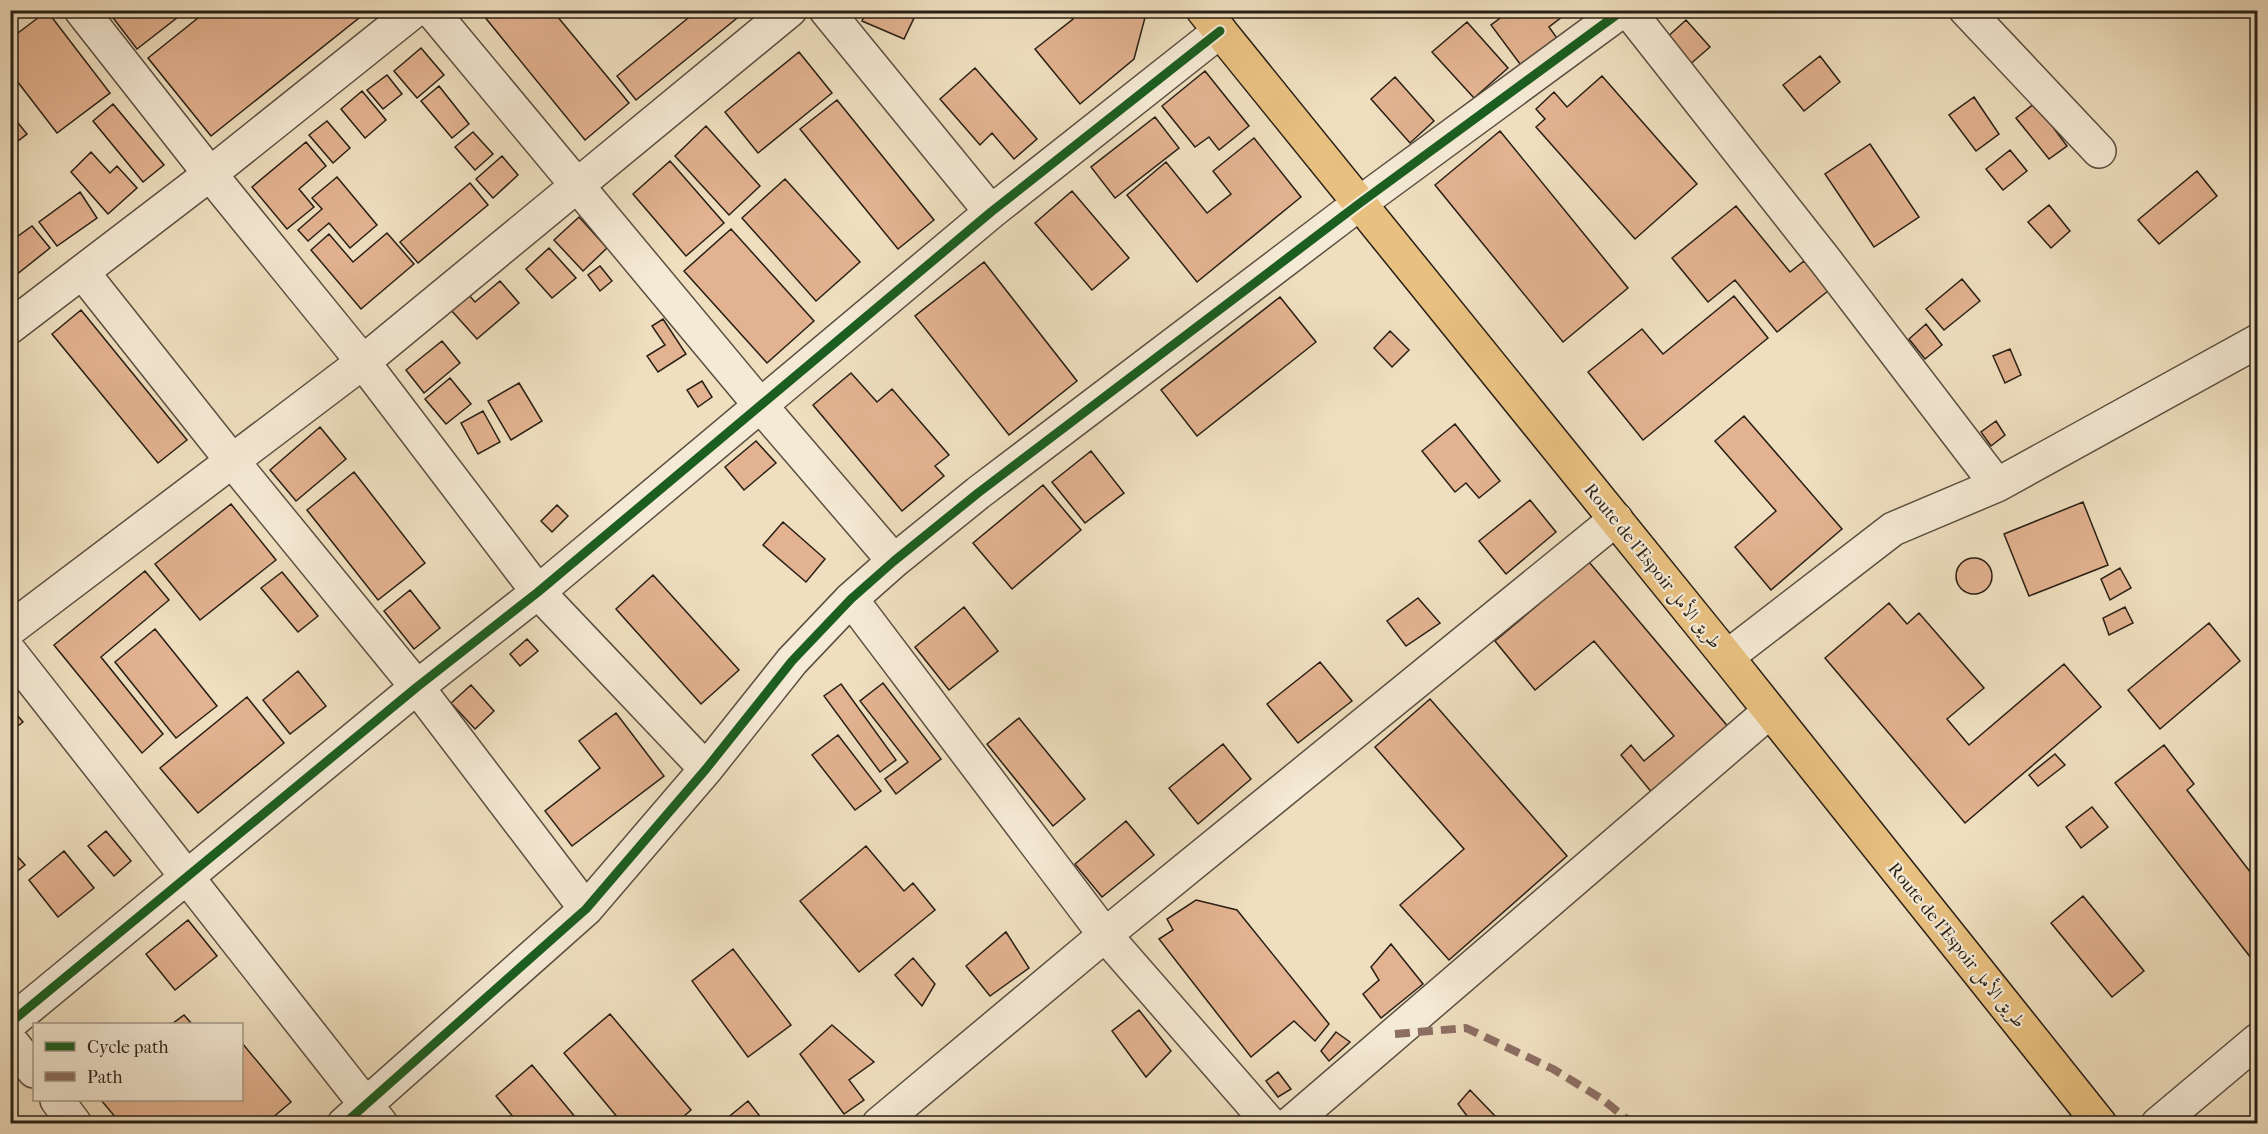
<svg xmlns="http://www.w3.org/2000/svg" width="2268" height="1134" font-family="'IM FELL French Canon',Amiri,serif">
	<rect width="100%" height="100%" fill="#efdfbf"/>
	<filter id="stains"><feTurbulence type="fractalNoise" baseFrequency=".00333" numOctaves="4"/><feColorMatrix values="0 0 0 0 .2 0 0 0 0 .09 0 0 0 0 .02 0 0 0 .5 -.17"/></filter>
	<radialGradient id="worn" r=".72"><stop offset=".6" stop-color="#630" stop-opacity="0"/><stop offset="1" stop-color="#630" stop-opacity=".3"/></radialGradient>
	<path fill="#e3b290" stroke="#281f15" stroke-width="1.5" d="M 107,10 L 187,10 L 137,49 Z
		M 208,10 L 369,10 L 211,136 L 148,58 Z
		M 479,10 L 552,10 L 629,103 L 585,140 Z
		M 698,10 L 747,10 L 636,100 L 617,76 Z
		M 867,10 L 896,10 L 914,18 L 904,39 L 862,21 Z
		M 1066,10 L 1147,10 L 1134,59 L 1080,104 L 1035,49 L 1073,19 Z
		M 1511,10 L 1571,10 L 1549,27 L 1559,41 L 1523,68 L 1491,25 Z
		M 47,11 L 110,93 L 57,133 L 10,72 L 10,39 Z
		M 1686,20 L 1710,47 L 1688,66 L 1664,40 Z
		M 1467,22 L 1508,68 L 1474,98 L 1432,52 Z
		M 421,48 L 444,75 L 417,98 L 394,71 Z
		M 799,52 L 832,93 L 758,153 L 725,112 Z
		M 1820,56 L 1840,82 L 1804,111 L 1783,85 Z
		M 975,68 L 1037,139 L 1014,159 L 992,133 L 980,145 L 940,99 Z
		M 1205,71 L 1249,126 L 1219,150 L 1209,137 L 1195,147 L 1162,106 Z
		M 387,75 L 402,94 L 383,109 L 367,90 Z
		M 1602,76 L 1697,184 L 1635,239 L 1536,127 L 1545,119 L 1536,109 L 1554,92 L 1567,107 Z
		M 1395,77 L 1434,121 L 1410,143 L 1371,99 Z
		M 439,86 L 469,124 L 452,138 L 421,101 Z
		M 362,91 L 386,120 L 365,138 L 341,109 Z
		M 1974,97 L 1999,134 L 1976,151 L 1949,115 Z
		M 837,100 L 934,220 L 898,249 L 800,129 Z
		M 2035,103 L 2067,146 L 2049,159 L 2016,118 Z
		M 113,104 L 164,165 L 143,182 L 93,121 Z
		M 10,113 L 27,134 L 10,147 Z
		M 1155,117 L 1179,148 L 1115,198 L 1091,167 Z
		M 327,121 L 350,148 L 333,163 L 309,135 Z
		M 706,126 L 760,186 L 729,215 L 675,156 Z
		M 1500,131 L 1628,288 L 1563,342 L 1435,185 Z
		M 473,132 L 493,154 L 475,170 L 455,147 Z
		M 1254,138 L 1301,197 L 1197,282 L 1127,195 L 1166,162 L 1207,213 L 1231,194 L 1213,171 Z
		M 306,142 L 326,166 L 299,189 L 314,207 L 287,229 L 252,187 Z
		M 1870,144 L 1919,217 L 1874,247 L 1825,174 Z
		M 2010,150 L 2027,171 L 2003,190 L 1986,169 Z
		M 91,152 L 110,173 L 117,166 L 137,188 L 108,214 L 71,172 Z
		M 502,156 L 518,175 L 493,198 L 476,179 Z
		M 670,161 L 724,223 L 686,256 L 633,194 Z
		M 2197,171 L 2217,196 L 2159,244 L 2138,220 Z
		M 337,177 L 377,225 L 350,248 L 329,223 L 308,241 L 298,230 L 322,209 L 312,198 Z
		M 785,179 L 860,262 L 816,301 L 742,218 Z
		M 470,183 L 488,205 L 418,263 L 400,242 Z
		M 1072,191 L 1129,258 L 1092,290 L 1035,223 Z
		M 80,192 L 97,218 L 57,246 L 39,222 Z
		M 2049,205 L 2070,231 L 2051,248 L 2028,222 Z
		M 1736,206 L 1790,272 L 1804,261 L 1828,291 L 1777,332 L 1735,280 L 1708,302 L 1672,258 Z
		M 579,217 L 607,248 L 583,271 L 554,240 Z
		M 32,226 L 50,248 L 16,275 L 10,269 L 10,242 Z
		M 731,229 L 814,321 L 767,363 L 684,271 Z
		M 387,233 L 414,264 L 361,309 L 311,250 L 329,234 L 353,262 Z
		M 549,248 L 576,278 L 552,298 L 526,269 Z
		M 984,262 L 1077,381 L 1009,435 L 915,316 Z
		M 600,266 L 612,281 L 600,291 L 588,275 Z
		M 1962,279 L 1980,301 L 1944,330 L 1926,309 Z
		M 500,281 L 519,303 L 477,339 L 451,310 L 469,295 L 475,302 Z
		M 1734,296 L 1768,338 L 1643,440 L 1588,372 L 1642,329 L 1663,354 Z
		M 1280,297 L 1316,342 L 1197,436 L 1161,390 Z
		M 81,310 L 187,440 L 158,463 L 52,334 Z
		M 663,319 L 686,354 L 658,372 L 647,356 L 665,345 L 652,326 Z
		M 1926,324 L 1942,345 L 1925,359 L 1909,339 Z
		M 1390,331 L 1409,350 L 1392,367 L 1374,348 Z
		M 442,341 L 460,363 L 424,393 L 406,370 Z
		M 2010,349 L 2021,375 L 2005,383 L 1993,356 Z
		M 851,373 L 877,402 L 892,389 L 949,455 L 935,466 L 944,476 L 902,511 L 813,405 Z
		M 450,378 L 471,404 L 446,424 L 425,399 Z
		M 702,381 L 712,397 L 698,407 L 687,390 Z
		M 519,383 L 542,421 L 511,440 L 488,401 Z
		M 483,411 L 500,442 L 478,454 L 461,423 Z
		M 1744,416 L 1842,529 L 1771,590 L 1735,547 L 1776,511 L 1715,441 Z
		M 1996,421 L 2005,435 L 1991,446 L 1981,432 Z
		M 1455,424 L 1500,481 L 1479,498 L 1466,483 L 1455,492 L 1422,451 Z
		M 320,427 L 346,459 L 296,501 L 270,470 Z
		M 756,441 L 776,463 L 744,490 L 725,467 Z
		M 1091,451 L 1124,493 L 1085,523 L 1052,482 Z
		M 354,472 L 425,563 L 378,600 L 307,510 Z
		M 1043,485 L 1081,530 L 1012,589 L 973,543 Z
		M 1530,500 L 1556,532 L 1506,574 L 1479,541 Z
		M 2083,502 L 2108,565 L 2029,596 L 2004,534 Z
		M 231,504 L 276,560 L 200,620 L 155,564 Z
		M 557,505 L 568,516 L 552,532 L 541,521 Z
		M 783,522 L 825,559 L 806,582 L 763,545 Z
		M1956 576a18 18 0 1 1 36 0a18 18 0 1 1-36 0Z
		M 1589,562 L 1730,729 L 1653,794 L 1621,755 L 1631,745 L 1644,761 L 1674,736 L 1594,641 L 1535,690 L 1495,641 Z
		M 2120,568 L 2131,588 L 2110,600 L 2101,579 Z
		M 145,571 L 169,600 L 101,657 L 163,734 L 142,753 L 54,645 Z
		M 282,572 L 318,616 L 298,632 L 261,588 Z
		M 653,575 L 739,670 L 701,704 L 616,609 Z
		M 410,590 L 440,628 L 414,649 L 384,611 Z
		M 1418,598 L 1440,623 L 1406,646 L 1387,621 Z
		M 1889,603 L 1907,624 L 1919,613 L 1984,688 L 1947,719 L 1969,745 L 2064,664 L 2101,707 L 1965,823 L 1825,658 Z
		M 964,607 L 998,651 L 949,690 L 915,647 Z
		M 2125,607 L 2133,623 L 2109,635 L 2103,618 Z
		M 2209,623 L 2240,661 L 2160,729 L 2128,690 Z
		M 155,629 L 217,706 L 176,738 L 115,662 Z
		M 527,639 L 538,651 L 520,666 L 510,654 Z
		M 1320,662 L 1352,701 L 1298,743 L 1267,704 Z
		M 298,671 L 326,706 L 290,734 L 263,700 Z
		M 883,683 L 941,759 L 896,794 L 885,779 L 908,762 L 860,701 Z
		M 841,684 L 896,760 L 880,772 L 824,696 Z
		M 471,685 L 494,711 L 475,729 L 451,703 Z
		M 247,697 L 284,743 L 198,813 L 160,768 Z
		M 1430,699 L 1567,856 L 1449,960 L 1400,905 L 1464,849 L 1375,747 Z
		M 10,707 L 23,722 L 10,732 Z
		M 616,713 L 664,776 L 572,846 L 545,811 L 600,768 L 579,741 Z
		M 1019,718 L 1085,799 L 1053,826 L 987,744 Z
		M 838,735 L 881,791 L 855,810 L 812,755 Z
		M 1223,744 L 1251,779 L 1198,824 L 1169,788 Z
		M 2164,745 L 2194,784 L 2187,790 L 2258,882 L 2258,967 L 2115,783 Z
		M 2055,754 L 2065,765 L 2038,786 L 2029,775 Z
		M 2092,807 L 2108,827 L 2081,848 L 2066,827 Z
		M 1126,821 L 1154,855 L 1102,897 L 1075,864 Z
		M 106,831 L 131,861 L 114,876 L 88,846 Z
		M 866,846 L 904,891 L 913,883 L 935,910 L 859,972 L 800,901 Z
		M 10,848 L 25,865 L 10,877 Z
		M 64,851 L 94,888 L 58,917 L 29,880 Z
		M 2083,896 L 2144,971 L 2112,997 L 2051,923 Z
		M 1196,900 L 1237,910 L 1329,1024 L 1315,1041 L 1294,1021 L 1251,1057 L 1159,939 L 1173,930 L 1167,919 Z
		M 188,920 L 217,956 L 175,990 L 146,954 Z
		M 1006,932 L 1029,968 L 990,996 L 966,966 Z
		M 1391,944 L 1423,984 L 1381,1018 L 1363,994 L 1379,980 L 1371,967 Z
		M 733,949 L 791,1025 L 748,1057 L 692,981 Z
		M 913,958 L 935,984 L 922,1006 L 895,975 Z
		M 1139,1010 L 1171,1051 L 1146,1077 L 1112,1031 Z
		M 610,1014 L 691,1110 L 675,1124 L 623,1124 L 564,1053 Z
		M 184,1015 L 192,1024 L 172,1024 Z
		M 832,1025 L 874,1062 L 849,1080 L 864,1100 L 844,1114 L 800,1054 Z
		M 1336,1032 L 1350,1042 L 1329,1061 L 1321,1051 Z
		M 242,1043 L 291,1102 L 265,1124 L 121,1124 L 101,1100 L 242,1100 Z
		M 532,1065 L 581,1124 L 519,1124 L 496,1096 Z
		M 1278,1072 L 1291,1089 L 1278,1097 L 1266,1081 Z
		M 1470,1090 L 1495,1116 L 1485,1124 L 1473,1124 L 1458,1104 Z
		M 748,1101 L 766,1124 L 720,1124 Z"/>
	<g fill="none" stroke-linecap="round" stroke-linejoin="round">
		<g stroke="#5a4f40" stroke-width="36">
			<path id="minor" d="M 81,10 L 210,174 L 363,362 L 538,592 L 706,769
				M 431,10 L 760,405 L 894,561
				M 826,10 L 991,212
				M 1628,10 L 1825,260 L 1997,485
				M 1966,10 L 2099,151
				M 83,273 L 233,462 L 417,687 L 586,909
				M 10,327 L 210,174 L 415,10
				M 851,599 L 1105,935 L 1270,1124
				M 10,629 L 363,362 L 790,10
				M 10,652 L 381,1124
				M 1727,657 L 1893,529 L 1997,485 L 2258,341
				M 10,1023 L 417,687 L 538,592 L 991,212 L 1220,31
				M 10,1040 L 34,1071
				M 57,1100 L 75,1124
				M 344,1124 L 586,909 L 706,769 L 792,661 L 851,599 L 894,561 L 978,493 L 1360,203 L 1623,10
				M 879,1124 L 1105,935 L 1616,519
				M 1290,1124 L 1770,711
				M 2158,1124 L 2258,1040"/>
		</g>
		<g stroke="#281f15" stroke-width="36">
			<path id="trunk" d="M 1203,10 L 1727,657 L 2100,1124"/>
		</g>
		<use href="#minor" stroke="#f5ead5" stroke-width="33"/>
		<use href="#trunk" stroke="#e8c080" stroke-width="33"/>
		<path stroke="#8d6e63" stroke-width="8" stroke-dasharray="15 8" stroke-linecap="butt" d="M 1395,1034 L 1466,1028 L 1553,1069 L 1602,1099 L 1633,1124"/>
		<g stroke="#f5ead5" stroke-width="13">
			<path id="cycleway" d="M 10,1023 L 417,687 L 538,592 L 991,212 L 1220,31
				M 344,1124 L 586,909 L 706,769 L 792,661 L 851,599 L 894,561 L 978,493 L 1360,203 L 1623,10"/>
		</g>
		<use href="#cycleway" stroke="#1b5e20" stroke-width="9"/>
	</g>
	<g text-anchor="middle" stroke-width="4.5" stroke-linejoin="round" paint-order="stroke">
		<g font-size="18" fill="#281f15" stroke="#f5ead5">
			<text transform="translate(1653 566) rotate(51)" y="6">Route de l’Espoir طريق الأمل</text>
			<text transform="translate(1957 945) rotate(51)" y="6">Route de l’Espoir طريق الأمل</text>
		</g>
	</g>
	<rect width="2268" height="1134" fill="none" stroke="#efdfbf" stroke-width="36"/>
	<rect x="12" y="12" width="2244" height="1110" fill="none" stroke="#281f15" stroke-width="3"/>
	<rect x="18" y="18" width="2232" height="1098" fill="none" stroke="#281f15" stroke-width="1.5"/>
	<rect x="33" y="1023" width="210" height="78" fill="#f5ead5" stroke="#a39988" stroke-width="1.5"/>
	<rect x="45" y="1042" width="30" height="9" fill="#1b5e20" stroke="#a39988" stroke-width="1.5"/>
	<text x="87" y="1053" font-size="18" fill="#281f15">Cycle path</text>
	<rect x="45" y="1072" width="30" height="9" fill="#8d6e63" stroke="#a39988" stroke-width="1.5"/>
	<text x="87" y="1083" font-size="18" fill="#281f15">Path</text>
	<rect width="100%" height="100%" filter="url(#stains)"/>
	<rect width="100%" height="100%" fill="url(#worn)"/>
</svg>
